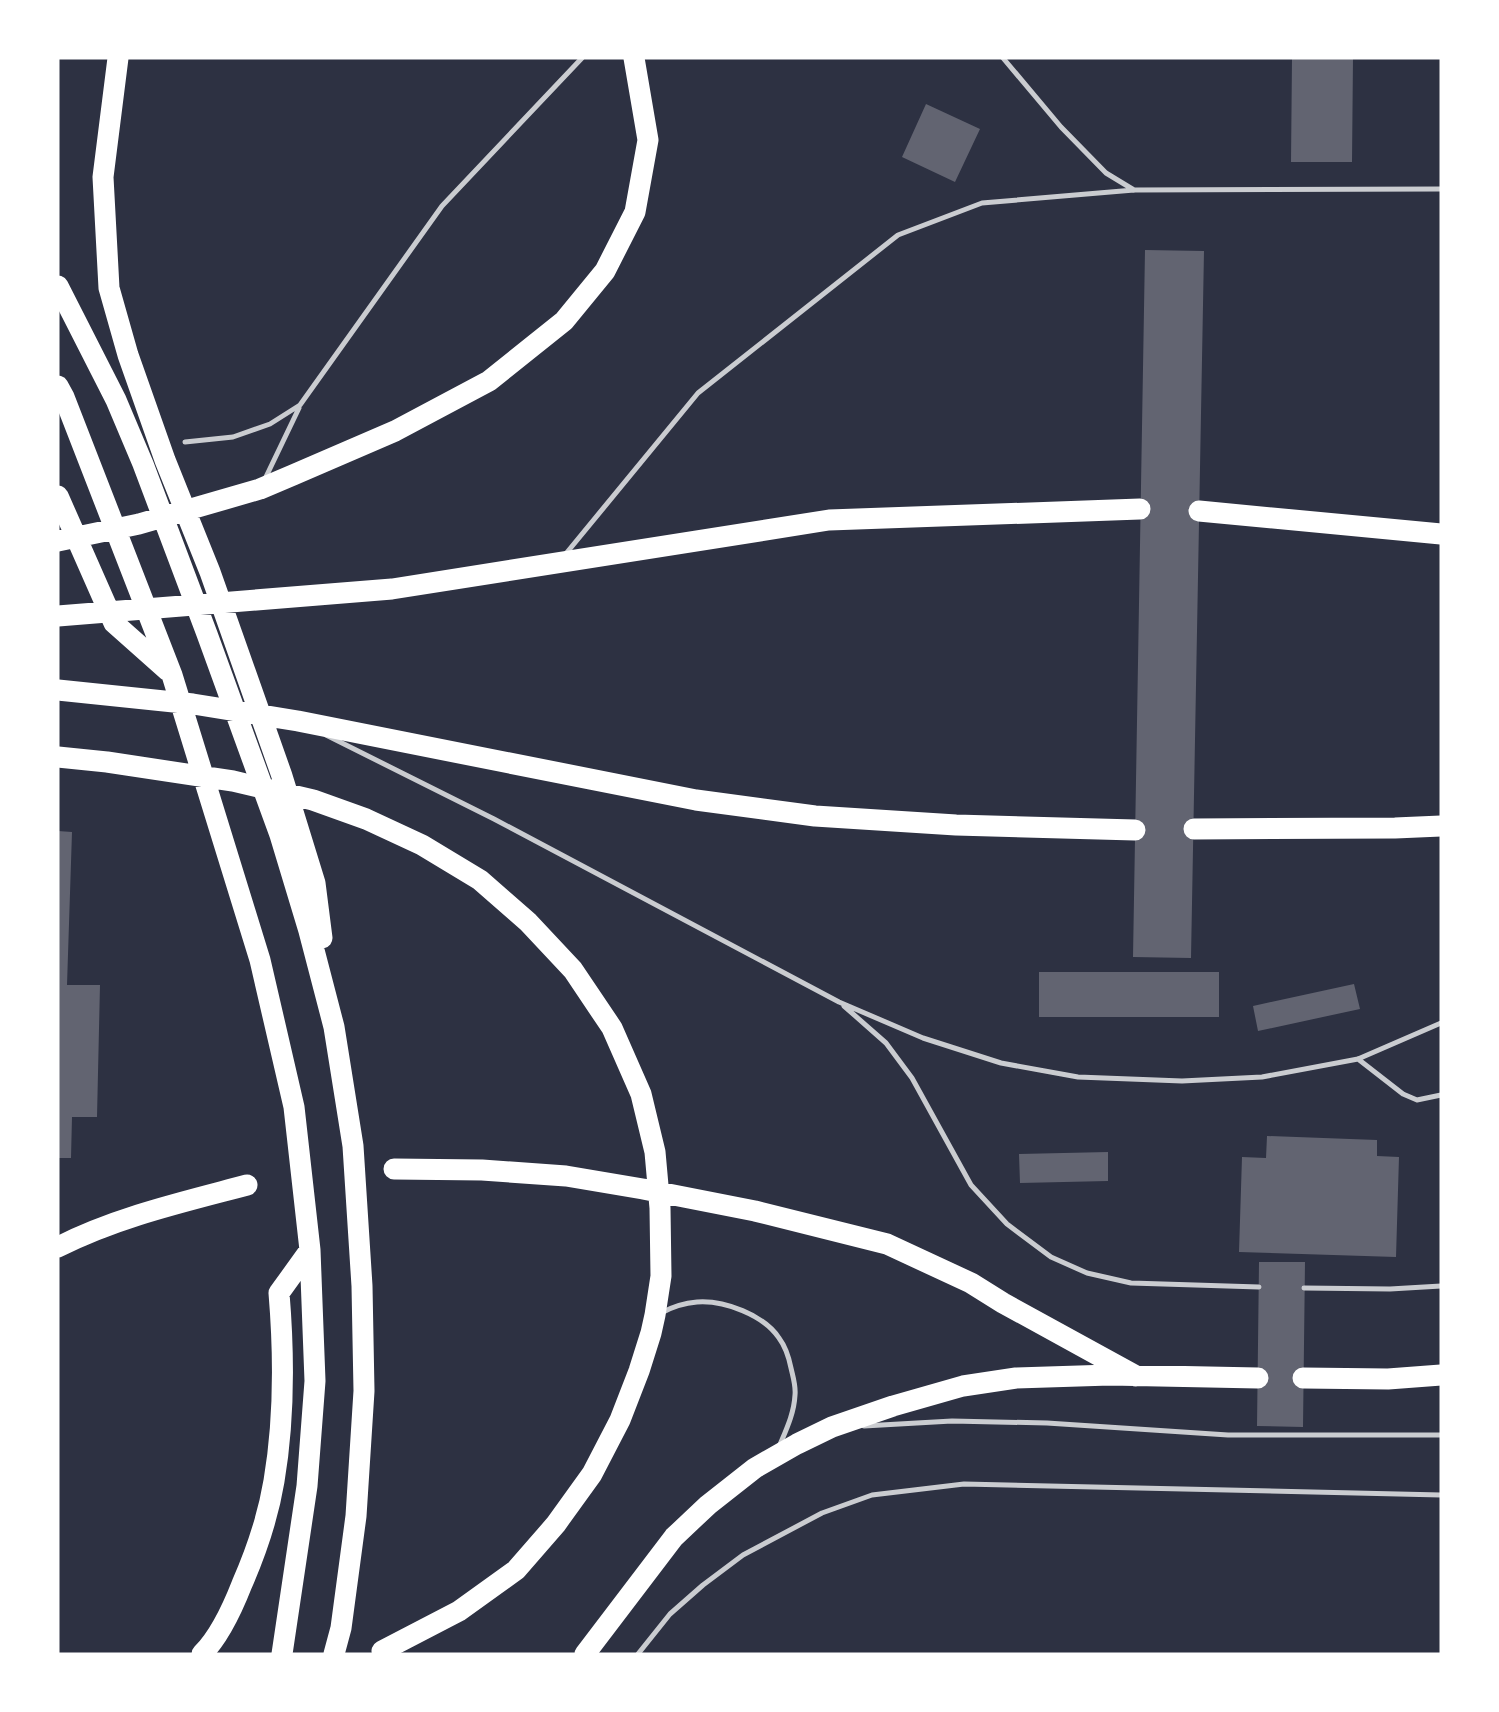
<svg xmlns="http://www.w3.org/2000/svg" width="1499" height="1712" font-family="Karla,sans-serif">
	<rect width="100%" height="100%" fill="#2d3142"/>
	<path fill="#626471" d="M 1292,58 L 1353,58 L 1352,162 L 1291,162 Z
		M 926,104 L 980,129 L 955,182 L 902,157 Z
		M 1145,250 L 1204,251 L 1191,958 L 1133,957 Z
		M 58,831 L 72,832 L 67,985 L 100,985 L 97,1117 L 72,1117 L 71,1158 L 58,1158 Z
		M 1039,972 L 1219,972 L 1219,1017 L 1039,1017 Z
		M 1354,984 L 1360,1009 L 1258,1031 L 1253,1006 Z
		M 1267,1136 L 1377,1140 L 1377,1156 L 1399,1157 L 1396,1257 L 1239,1252 L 1242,1157 L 1266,1158 Z
		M 1108,1152 L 1108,1181 L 1020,1183 L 1019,1154 Z
		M 1259,1262 L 1305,1262 L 1303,1427 L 1257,1426 Z"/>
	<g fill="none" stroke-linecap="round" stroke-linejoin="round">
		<path stroke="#caccd0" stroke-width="5" d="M 1003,58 L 1061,127 L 1106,173 L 1134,190
			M 185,442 L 233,437 L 270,424 L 300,405 L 442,206 L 582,58
			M 264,481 L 299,408
			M 564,556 L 698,393 L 898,235 L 982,203 L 1134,190 L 1441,189
			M 326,735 L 494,819 L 839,1002 L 923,1038 L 1001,1063 L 1078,1077 L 1182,1081 L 1262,1077 L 1358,1059 L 1441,1023
			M 844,1006 L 886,1043 L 912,1078 L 971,1185 L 1007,1224 L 1051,1257 L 1087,1273 L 1131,1283 L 1259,1287
			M 1358,1059 L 1403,1094 L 1417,1100 L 1441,1095
			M 1304,1288 L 1390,1289 L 1441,1286
			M 661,1313 C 672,1307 684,1303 697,1302 C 724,1300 764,1315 779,1338 C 785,1346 789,1358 791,1368 C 793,1377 796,1386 795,1395 C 794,1414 786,1430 779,1447
			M 864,1426 L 952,1421 L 1047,1423 L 1228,1435 L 1441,1435
			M 638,1654 L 670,1614 L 703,1585 L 743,1555 L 822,1513 L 872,1495 L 964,1484 L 1441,1495"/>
		<path stroke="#fff" stroke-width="21" d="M 118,58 L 103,177 L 109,288 L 128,355 L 165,460 L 210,572 L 282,776 L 315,883 L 322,938
			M 58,286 L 116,400 L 143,464 L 207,634 L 280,835 L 309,931 L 334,1027 L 353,1146 L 362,1286 L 364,1391 L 356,1516 L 341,1628 L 334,1654
			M 58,386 L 64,397 L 172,675 L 260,960 L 294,1107 L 310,1250 L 315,1381 L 307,1486 L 282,1654
			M 58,496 L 114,623 L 168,671
			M 1199,511 L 1441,534
			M 58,541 L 139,524 L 260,489 L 293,475 L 395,431 L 489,381 L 564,321 L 605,271 L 635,212 L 648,140 L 634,58
			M 58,616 L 392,589 L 829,520 L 1140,509
			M 58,690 L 193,704 L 298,721 L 696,800 L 815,816 L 956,825 L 1135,830
			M 58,757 L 107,762 L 233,781 L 313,800 L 366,819 L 422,845 L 480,880 L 528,922 L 573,970 L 612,1028 L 641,1094 L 655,1152 L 660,1208 L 661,1276 L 655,1315 L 651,1333 L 639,1371 L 620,1420 L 592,1474 L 556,1524 L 516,1570 L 459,1611 L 382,1651
			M 1194,829 L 1395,828 L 1441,826
			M 394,1169 L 482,1170 L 566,1176 L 643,1189 L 755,1211 L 887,1244 L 971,1283 L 1003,1303 L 1136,1376
			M 58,1247 C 117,1217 183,1202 247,1185
			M 1303,1378 L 1388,1379 L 1441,1375
			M 202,1654 C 219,1637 233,1607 242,1584 C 256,1552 268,1517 274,1481 C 284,1422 284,1353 279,1293 L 310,1250
			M 585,1654 L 674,1537 L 708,1505 L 755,1468 L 797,1444 L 832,1427 L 893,1406 L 963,1386 L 1016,1378 L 1110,1375 L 1258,1378"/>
	</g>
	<rect width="1499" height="1712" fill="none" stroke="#ffffff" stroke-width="119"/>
</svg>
